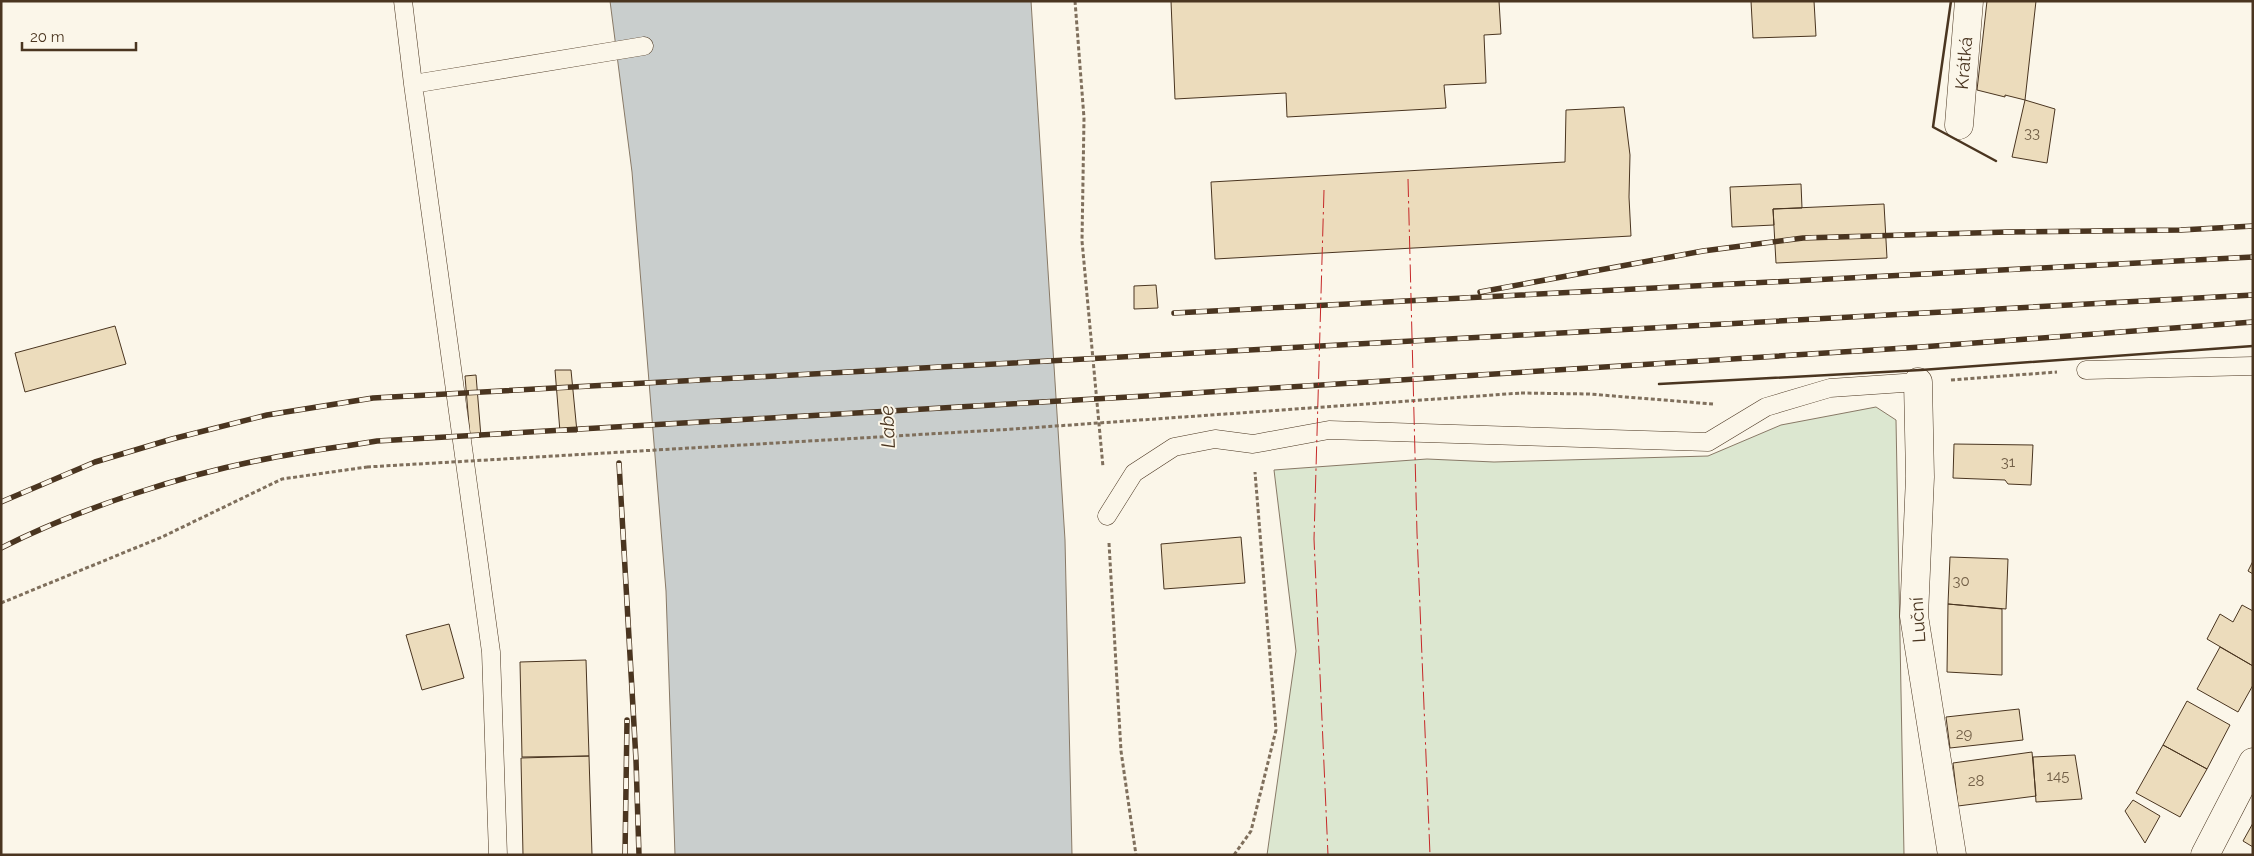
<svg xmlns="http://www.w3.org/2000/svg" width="2254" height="856" font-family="Raleway,sans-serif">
	<rect width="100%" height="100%" fill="#fbf6e9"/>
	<path fill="#dce7d0" stroke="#887966" d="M 1876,407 L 1896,420 L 1904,855 L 1267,855 L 1296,651 L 1274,470 L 1427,459 L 1494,462 L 1708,456 L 1781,425 Z"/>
	<path fill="#c9cecd" stroke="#887966" d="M 610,1 L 1031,1 L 1065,540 L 1072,855 L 675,855 L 666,591 L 632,172 Z"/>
	<path fill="#ecdcbc" stroke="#4a3520" d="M 1171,1 L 1499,1 L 1501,34 L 1484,35 L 1486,83 L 1444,85 L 1446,108 L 1287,117 L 1286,93 L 1175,99 Z
		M 1751,1 L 1814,1 L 1816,36 L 1753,38 Z
		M 1987,1 L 2036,1 L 2025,100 L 2005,95 L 2005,97 L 1977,90 Z
		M 2025,100 L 2055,109 L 2047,163 L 2012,157 Z
		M 1624,107 L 1630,155 L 1629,197 L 1631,236 L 1215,259 L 1211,182 L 1565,162 L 1566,110 Z
		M 1801,184 L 1802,208 L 1773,209 L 1774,225 L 1732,227 L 1730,187 Z
		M 1884,204 L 1887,258 L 1776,263 L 1773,209 Z
		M 1156,285 L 1158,308 L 1134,309 L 1134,286 Z
		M 115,326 L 126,364 L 25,392 L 15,353 Z
		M 555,370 L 571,370 L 577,432 L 560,432 Z
		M 476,375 L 481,437 L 470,438 L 465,376 Z
		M 1954,444 L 2033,445 L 2031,485 L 2008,484 L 2005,480 L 1953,478 Z
		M 1241,537 L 1245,583 L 1164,589 L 1161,544 Z
		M 1950,557 L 2008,559 L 2006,609 L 1948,604 Z
		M 2253,561 L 2253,574 L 2248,571 Z
		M 1948,604 L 2002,609 L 2002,675 L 1947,672 Z
		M 2242,605 L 2253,611 L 2253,666 L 2207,639 L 2220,614 L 2233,622 Z
		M 449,624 L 464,678 L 422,690 L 406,635 Z
		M 2220,647 L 2253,666 L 2253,685 L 2238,712 L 2197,689 Z
		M 586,660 L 589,756 L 522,757 L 520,662 Z
		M 2187,701 L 2230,725 L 2207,769 L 2163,745 Z
		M 2019,709 L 2023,740 L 1950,748 L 1946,717 Z
		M 2163,745 L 2207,769 L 2180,817 L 2136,793 Z
		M 2032,752 L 2036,796 L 1958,806 L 1953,763 Z
		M 2075,755 L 2082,799 L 2036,802 L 2033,757 Z
		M 589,756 L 592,855 L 523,855 L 521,758 Z
		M 2133,800 L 2160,816 L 2145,843 L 2125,811 Z
		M 2253,823 L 2253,847 L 2243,841 Z"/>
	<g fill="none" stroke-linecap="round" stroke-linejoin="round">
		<g stroke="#4a3520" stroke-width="19">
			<path id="lane" d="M 403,1 L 413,84
				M 2086,370 L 2253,366
				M 1107,516 L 1134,473 L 1174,447 L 1215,439 L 1253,444 L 1329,430 L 1708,442 L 1766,407 L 1830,388 L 1918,382
				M 498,855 L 491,652 L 413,84 L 644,46"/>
		</g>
		<g stroke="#4a3520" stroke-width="29">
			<path id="street" d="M 1959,125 L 1969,1
				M 1918,382 L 1920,477 L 1914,616 L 1952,855
				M 2205,855 L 2253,762"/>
		</g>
		<path stroke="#7f6f5c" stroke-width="3" stroke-dasharray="4 2.5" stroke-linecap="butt" d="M 1075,1 L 1084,118 L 1082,241 L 1103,467
			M 1951,380 L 2057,372
			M 1521,393 L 1589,394 L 1713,404
			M 1109,543 L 1121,751 L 1136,855
			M 1,603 L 162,537 L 282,479 L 367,467
			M 1234,855 L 1251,831 L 1276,730 L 1255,472"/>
		<use href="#lane" stroke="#fbf6e9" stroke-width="18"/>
		<use href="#street" stroke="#fbf6e9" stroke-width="28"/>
		<g stroke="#4a3520" stroke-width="5.5">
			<path id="rail" d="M 1480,292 L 1703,251 L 1803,238 L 2007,232 L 2181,230 L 2253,226
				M 1174,313 L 2253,257
				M 619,463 L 636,760 L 639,855
				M 1,502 L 95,462 L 172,439 L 267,415 L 373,398 L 2253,295
				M 1,548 C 80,508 185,474 271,458 C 306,451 341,447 377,441 L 1146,396 L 1921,347 L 2253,322
				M 625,855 L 627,720"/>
		</g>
		<use href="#rail" stroke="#fbf6e9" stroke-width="4" stroke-dasharray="11" stroke-linecap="butt"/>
		<path stroke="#7f6f5c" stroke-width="3" stroke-dasharray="4 2.5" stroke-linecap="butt" d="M 367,467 L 1014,429 L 1521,393"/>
		<path stroke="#4a3520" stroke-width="2.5" d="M 1951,1 L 1933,127 L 1996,161
			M 1659,384 L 1921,370 L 2253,346"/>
		<path stroke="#c62828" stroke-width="1" stroke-dasharray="18 4 2.5 4" stroke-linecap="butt" d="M 1408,179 L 1417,533 L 1430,855
			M 1324,190 L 1314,539 L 1328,855"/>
	</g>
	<g text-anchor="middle" stroke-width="4" stroke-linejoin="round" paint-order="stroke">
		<g font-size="15" fill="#725f47">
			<text x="2032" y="138">33</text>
			<text x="2008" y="467">31</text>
			<text x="1961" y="586">30</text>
			<text x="1964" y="739">29</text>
			<text x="2058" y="781">145</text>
			<text x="1976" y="786">28</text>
		</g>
		<g font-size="18" fill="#4a3520" stroke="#fbf6e9">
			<text transform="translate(1964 63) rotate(-85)" y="6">Krátká</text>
			<text transform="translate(1918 620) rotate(-94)" y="6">Luční</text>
		</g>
		<g font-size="19" font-style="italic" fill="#4a3520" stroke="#fbf6e9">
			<text transform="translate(887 427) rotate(-93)" y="7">Labe</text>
		</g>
	</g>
	<rect width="2254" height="856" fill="none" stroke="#4a3520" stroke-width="5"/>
	<path d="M22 42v8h114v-8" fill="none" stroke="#4a3520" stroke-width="2.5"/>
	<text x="30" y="42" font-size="15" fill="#4a3520" stroke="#fbf6e9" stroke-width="4" paint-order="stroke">20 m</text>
</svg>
